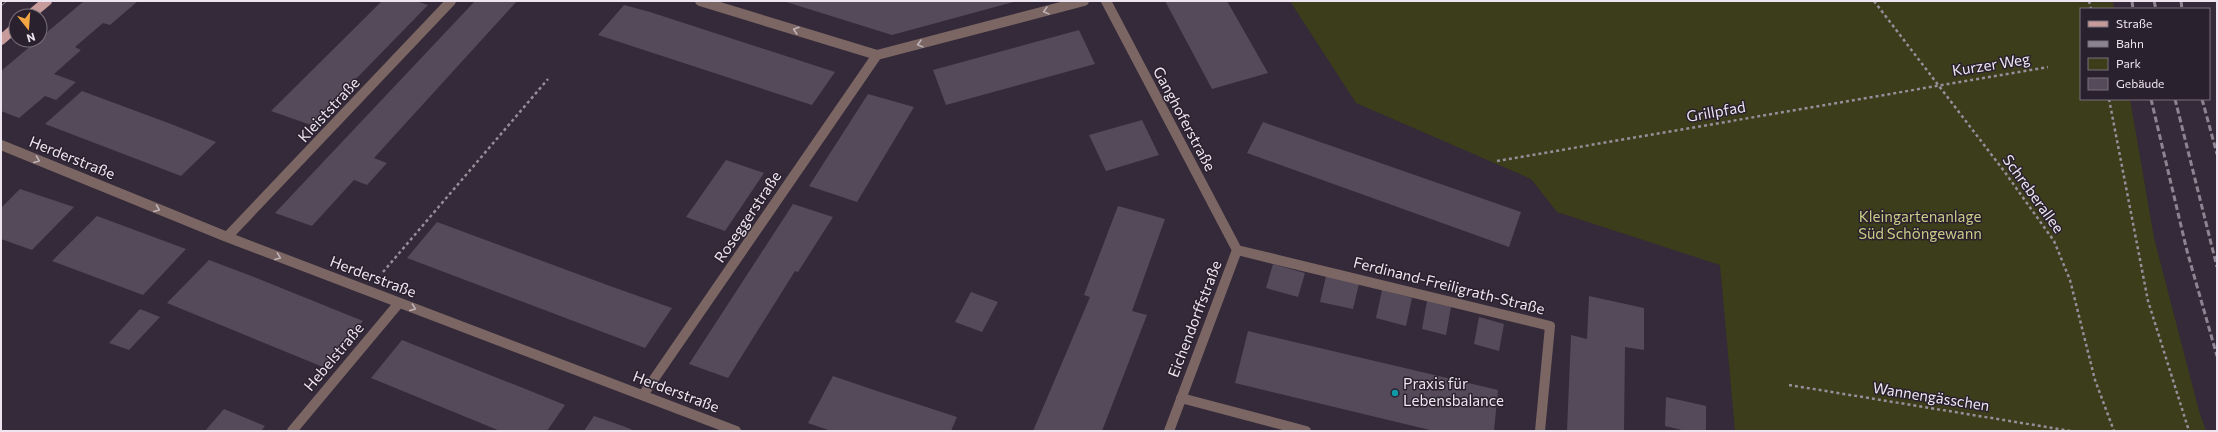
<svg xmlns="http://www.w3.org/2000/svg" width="2218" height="432" font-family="Commissioner,sans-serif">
	<rect width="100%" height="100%" fill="#342a39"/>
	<path fill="#3c3d1a" d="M 1290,1 L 2113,1 L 2114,9 L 2081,9 L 2081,99 L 2130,99 L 2154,238 L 2199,411 L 2206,431 L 1735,431 L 1720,265 L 1557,212 L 1531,179 L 1356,103 Z"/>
	<path fill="#544a5a" d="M 84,1 L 138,1 L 110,25 L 103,23 L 75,47 L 81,50 L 54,74 L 76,82 L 56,100 L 45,96 L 19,118 L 1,111 L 1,71 Z
		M 382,1 L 416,1 L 428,5 L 311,125 L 271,111 Z
		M 475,1 L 517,1 L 374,158 L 387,163 L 367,185 L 354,180 L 312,226 L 275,213 Z
		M 783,1 L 1017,1 L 892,35 Z
		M 1165,1 L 1227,1 L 1268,73 L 1212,89 Z
		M 624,5 L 650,12 L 835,72 L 812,105 L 598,35 Z
		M 1079,30 L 1095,64 L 946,105 L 933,70 Z
		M 82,91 L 171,124 L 216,142 L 181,176 L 45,124 Z
		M 868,94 L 914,107 L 857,202 L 809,186 Z
		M 1142,120 L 1159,155 L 1106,171 L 1089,135 Z
		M 1263,122 L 1521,212 L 1509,247 L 1247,153 Z
		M 726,160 L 764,173 L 725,231 L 686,217 Z
		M 20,189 L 74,207 L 32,250 L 1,239 L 1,208 Z
		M 793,204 L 833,217 L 798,272 L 795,271 L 728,378 L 689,364 Z
		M 1118,206 L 1165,219 L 1132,311 L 1147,315 L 1102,431 L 1033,431 L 1090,297 L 1084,295 Z
		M 97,216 L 159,239 L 186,249 L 143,295 L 52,261 Z
		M 437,222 L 610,286 L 672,308 L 645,348 L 407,258 Z
		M 209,260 L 259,279 L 363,321 L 323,367 L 167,303 Z
		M 1273,264 L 1305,273 L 1298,297 L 1266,288 Z
		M 1326,276 L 1359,284 L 1353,309 L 1320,302 Z
		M 1382,290 L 1412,298 L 1406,326 L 1376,318 Z
		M 971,292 L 998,302 L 982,332 L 955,322 Z
		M 1589,296 L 1644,308 L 1644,350 L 1625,347 L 1624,431 L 1567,431 L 1571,335 L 1587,339 Z
		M 1427,301 L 1451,307 L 1446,335 L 1422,329 Z
		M 140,309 L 160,317 L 129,350 L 109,343 Z
		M 1479,317 L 1504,324 L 1499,351 L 1474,344 Z
		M 1248,331 L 1498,390 L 1494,431 L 1434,431 L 1235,383 Z
		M 402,340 L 538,394 L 565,405 L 547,431 L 500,431 L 371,378 Z
		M 833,376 L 874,390 L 957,417 L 951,431 L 831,431 L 808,423 Z
		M 1666,397 L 1706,406 L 1706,431 L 1686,431 L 1665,426 Z
		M 224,409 L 265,426 L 261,431 L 205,431 Z
		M 594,416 L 623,426 L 635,431 L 584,431 Z"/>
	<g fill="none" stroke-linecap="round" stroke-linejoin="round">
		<path stroke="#968e9a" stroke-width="2.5" stroke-dasharray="3 3" stroke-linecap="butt" d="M 1874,1 L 2004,171 L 2054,241 L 2070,280 L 2095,380 L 2114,431
			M 2089,1 L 2091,9
			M 2109,99 L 2148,301 L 2189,431
			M 1497,161 L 2048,67
			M 383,272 L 548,79
			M 1789,385 L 2071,431"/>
		<path stroke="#7b6664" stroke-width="10" d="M 700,1 L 877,55 L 1084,1
			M 1106,1 L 1237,250
			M 1,145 L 227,237 L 736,431
			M 227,237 L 451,1
			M 1237,250 L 1550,326 L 1540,431
			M 643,395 L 877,55
			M 1181,398 L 1306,431
			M 292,431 L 399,303
			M 1169,431 L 1237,250"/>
		<path stroke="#c79b99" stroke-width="10" d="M 29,16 L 47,1
			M 1,40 L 16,27"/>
		<path stroke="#8d8491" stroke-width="1" d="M 1,6 L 7,1"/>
		<path stroke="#8d8491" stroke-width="3" stroke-dasharray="6 3" stroke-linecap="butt" d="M 2132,1 L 2133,9
			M 2154,1 L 2156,9
			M 2181,1 L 2182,9
			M 2151,99 L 2187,251 L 2217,356
			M 2175,99 L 2217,267
			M 2202,99 L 2217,154"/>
	</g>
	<defs><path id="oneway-chevron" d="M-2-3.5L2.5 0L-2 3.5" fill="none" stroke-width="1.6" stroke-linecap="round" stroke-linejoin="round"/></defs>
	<g stroke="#bfb3b8">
		<use href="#oneway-chevron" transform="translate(1046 11) rotate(165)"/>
		<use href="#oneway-chevron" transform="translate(796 30) rotate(-163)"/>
		<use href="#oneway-chevron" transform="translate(920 44) rotate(165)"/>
		<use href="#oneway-chevron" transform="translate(37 160) rotate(22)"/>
		<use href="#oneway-chevron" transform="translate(157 209) rotate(22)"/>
		<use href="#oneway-chevron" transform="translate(278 257) rotate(21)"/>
		<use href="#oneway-chevron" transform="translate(413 308) rotate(21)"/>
	</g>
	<circle fill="#0f9aa8" stroke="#2a212f" stroke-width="1.5" cx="1395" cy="393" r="4"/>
	<g text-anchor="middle" stroke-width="3" stroke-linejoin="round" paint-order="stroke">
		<g font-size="15" fill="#ede6f0" stroke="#2a212f">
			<text transform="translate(1991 65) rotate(-9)" y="5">Kurzer Weg</text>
			<text transform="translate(329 110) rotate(-47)" y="5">Kleiststraße</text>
			<text transform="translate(1716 112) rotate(-10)" y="5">Grillpfad</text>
			<text transform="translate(1184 119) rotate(62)" y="5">Ganghoferstraße</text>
			<text transform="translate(72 158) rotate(22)" y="5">Herderstraße</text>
			<text transform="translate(2033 194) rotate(54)" y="5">Schreberallee</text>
			<text transform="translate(748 217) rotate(-56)" y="5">Roseggerstraße</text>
			<text transform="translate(373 277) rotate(21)" y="5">Herderstraße</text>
			<text transform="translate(1449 286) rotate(14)" y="5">Ferdinand-Freiligrath-Straße</text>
			<text transform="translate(1195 319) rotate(-69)" y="5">Eichendorffstraße</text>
			<text transform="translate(334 357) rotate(-50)" y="5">Hebelstraße</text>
			<text transform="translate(676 392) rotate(21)" y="5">Herderstraße</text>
			<text transform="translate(1931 397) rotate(9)" y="5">Wannengässchen</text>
		</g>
		<g font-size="15" fill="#cacd86" stroke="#2a212f">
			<text x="1920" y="222">Kleingartenanlage<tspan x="1920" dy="17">Süd Schöngewann</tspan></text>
		</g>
		<g font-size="15" fill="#ede6f0" stroke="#2a212f" text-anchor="start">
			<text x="1403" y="389">Praxis für<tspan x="1403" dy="17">Lebensbalance</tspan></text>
		</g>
	</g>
	<rect width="2218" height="432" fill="none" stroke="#ede6f0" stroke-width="4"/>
	<rect x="2080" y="8" width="130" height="92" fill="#2a212f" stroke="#78707c"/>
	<rect x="2088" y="21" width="20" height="6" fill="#c79b99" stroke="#78707c"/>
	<text x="2116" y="28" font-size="12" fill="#ede6f0">Straße</text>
	<rect x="2088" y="41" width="20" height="6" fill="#8d8491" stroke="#78707c"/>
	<text x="2116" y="48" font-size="12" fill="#ede6f0">Bahn</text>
	<rect x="2088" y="58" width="20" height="12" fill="#3c3d1a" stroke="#78707c"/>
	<text x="2116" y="68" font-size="12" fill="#ede6f0">Park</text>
	<rect x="2088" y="78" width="20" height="12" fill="#544a5a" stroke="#78707c"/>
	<text x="2116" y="88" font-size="12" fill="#ede6f0">Gebäude</text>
	<g transform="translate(28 28) rotate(163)"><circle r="19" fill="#2a212f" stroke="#78707c"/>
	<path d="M0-3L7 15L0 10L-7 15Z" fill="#f2a541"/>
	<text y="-6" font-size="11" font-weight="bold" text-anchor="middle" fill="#ede6f0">N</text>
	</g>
</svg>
